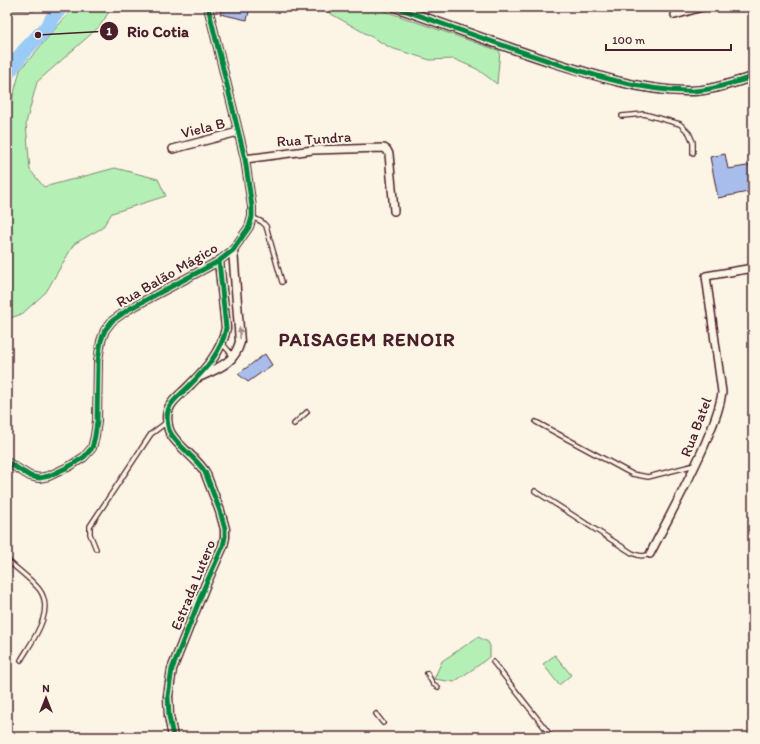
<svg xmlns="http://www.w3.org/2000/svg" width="760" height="744" font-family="Itim,sans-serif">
	<rect width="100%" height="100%" fill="#fcf5e5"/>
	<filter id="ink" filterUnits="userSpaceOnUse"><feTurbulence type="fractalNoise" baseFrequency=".025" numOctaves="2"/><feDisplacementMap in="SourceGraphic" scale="8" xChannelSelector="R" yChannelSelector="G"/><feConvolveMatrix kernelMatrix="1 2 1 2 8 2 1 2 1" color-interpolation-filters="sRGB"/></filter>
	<g filter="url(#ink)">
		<path fill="#b4f0b5" stroke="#7f8870" d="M 7,7 L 34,7 L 34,11 L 7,10 Z
			M 74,7 L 112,7 L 100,26 L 37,82 L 26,123 L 30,170 L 44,187 L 115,168 L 158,179 L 166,196 L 112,213 L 102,228 L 74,244 L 46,292 L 22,314 L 7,319 L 7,120 L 20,70 Z
			M 319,7 L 373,7 L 500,51 L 497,84 L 477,69 L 454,59 L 430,60 L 391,48 Z
			M 478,637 L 488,642 L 490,646 L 490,656 L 479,665 L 454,682 L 434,679 L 442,661 Z
			M 555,655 L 571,675 L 559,685 L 543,664 Z"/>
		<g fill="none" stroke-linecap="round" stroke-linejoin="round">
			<path stroke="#9acbf6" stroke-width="15" d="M 7,74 L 24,51 L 48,26 L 55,14 L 61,7"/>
		</g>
		<path fill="#a9bdec" stroke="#4a1f2b" d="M 222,7 L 250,7 L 247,20 L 220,14 Z
			M 725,154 L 728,169 L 753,165 L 753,191 L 718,198 L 710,157 Z
			M 265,354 L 272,365 L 248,382 L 238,374 Z"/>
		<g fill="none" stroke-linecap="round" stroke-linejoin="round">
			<g stroke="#4a1f2b" stroke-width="6">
				<path id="service" d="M 622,116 L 644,114 L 680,124 L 689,133 L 693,142 L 693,153
					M 252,217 L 262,222 L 266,226 L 282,282
					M 753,229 L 751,233 L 753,242
					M 222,343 L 233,356
					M 536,422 L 632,474 L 648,477 L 695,465
					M 294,424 L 307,412
					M 535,491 L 632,553 C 639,556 643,557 650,554
					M 96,549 L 90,534 L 90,526 L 151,434 L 167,422
					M 7,560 C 17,569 31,579 39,589 C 56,611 32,641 21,660
					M 493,662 L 552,737
					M 427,673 L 433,684 L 438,687
					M 376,714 L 383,723"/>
			</g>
			<g stroke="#4a1f2b" stroke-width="10">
				<path id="minor" d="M 675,15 L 702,7
					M 173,149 L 238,132
					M 245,159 L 313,150 L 384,148 L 387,150 L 389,154 L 394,211
					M 7,462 L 30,476 L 39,478 L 49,476 L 70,466 L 84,457 L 92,448 L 95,436 L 97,421 L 98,361 L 101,341 L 105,330 L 112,321 L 129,309 L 219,261 L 233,250 L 249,227 L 252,217 L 252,207 L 245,159 L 208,7
					M 650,554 C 669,517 689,481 705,444 C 712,426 720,410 722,392 L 706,276 L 753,268"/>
			</g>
			<g stroke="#4a1f2b" stroke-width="11">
				<path id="tertiary" d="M 395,7 C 446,25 497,44 549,61 C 593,75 639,90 685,91 C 708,92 731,83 753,77
					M 199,377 C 218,368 234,364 240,342 L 233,250
					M 173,737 L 169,716 L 168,696 L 172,669 L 205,586 L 223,546 L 225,537 L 225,529 L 220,511 L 205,472 C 196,457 175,445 169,430 C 167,423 166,413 170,406 C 174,399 181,394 187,388 C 204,371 222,352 226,328 L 219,261"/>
			</g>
			<use href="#service" stroke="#fcf5e5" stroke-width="3.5"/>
			<use href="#minor" stroke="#fcf5e5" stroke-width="7"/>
			<use href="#tertiary" stroke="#fcf5e5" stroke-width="8"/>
			<g stroke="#fcf5e5" stroke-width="8">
				<path id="cycleway" d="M 395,7 C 446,25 497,44 549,61 C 593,75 639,90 685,91 C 708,92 731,83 753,77
					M 7,462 L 30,476 L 39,478 L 49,476 L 70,466 L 84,457 L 92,448 L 95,436 L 97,421 L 98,361 L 101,341 L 105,330 L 112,321 L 129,309 L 219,261 L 233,250 L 249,227 L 252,217 L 252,207 L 245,159 L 208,7
					M 173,737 L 169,716 L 168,696 L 172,669 L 205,586 L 223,546 L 225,537 L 225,529 L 220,511 L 205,472 C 196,457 175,445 169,430 C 167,423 166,413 170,406 C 174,399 181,394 187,388 C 204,371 222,352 226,328 L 219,261"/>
			</g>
			<use href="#cycleway" stroke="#00873e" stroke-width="5"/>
		</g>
		<defs><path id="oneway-solid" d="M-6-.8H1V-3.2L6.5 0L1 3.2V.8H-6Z"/></defs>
		<use fill="#a38a88" href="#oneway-solid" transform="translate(240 333) rotate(-92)"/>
	</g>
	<g text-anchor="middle" stroke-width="4" stroke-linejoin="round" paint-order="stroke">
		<g font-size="15" fill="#4a1f2b" stroke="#fcf5e5">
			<text transform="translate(203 128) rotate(-14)" y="5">Viela B</text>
			<text transform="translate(314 139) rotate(-4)" y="5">Rua Tundra</text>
			<text transform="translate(167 275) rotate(-30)" y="5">Rua Balão Mágico</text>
			<text transform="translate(696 427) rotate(-69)" y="5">Rua Batel</text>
			<text transform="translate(193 585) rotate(-68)" y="5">Estrada Lutero</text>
		</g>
		<g font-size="19" font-weight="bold" letter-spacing="1" fill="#4a1f2b" stroke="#fcf5e5">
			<text x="367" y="346">PAISAGEM RENOIR</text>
		</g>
	</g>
	<path fill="none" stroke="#4a1f2b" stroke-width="1.5" d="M38 35L109 31"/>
	<g fill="#4a1f2b" stroke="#fcf5e5" stroke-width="1.5">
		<circle cx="38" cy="35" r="4"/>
		<circle cx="109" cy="31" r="10"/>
	</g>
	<g font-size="12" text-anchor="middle" font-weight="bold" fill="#fff">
		<text x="109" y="35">1</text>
	</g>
	<g font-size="16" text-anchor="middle" font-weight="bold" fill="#4a1f2b" stroke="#fcf5e5" stroke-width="4" stroke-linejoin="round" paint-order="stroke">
		<text x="158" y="37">Rio Cotia</text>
	</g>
	<rect width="760" height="744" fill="none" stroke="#fcf5e5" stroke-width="24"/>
	<rect x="12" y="12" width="736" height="720" fill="none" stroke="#4a1f2b" stroke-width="1.5" filter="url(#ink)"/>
	<g transform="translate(46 698)" stroke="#fcf5e5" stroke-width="3" paint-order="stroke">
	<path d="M0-3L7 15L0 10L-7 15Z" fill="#4a1f2b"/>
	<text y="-6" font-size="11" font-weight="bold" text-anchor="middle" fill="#4a1f2b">N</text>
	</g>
	<path d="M606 44v6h125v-6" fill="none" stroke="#4a1f2b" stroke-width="2"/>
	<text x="612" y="44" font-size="12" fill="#4a1f2b" stroke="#fcf5e5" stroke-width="3" paint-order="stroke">100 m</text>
</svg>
